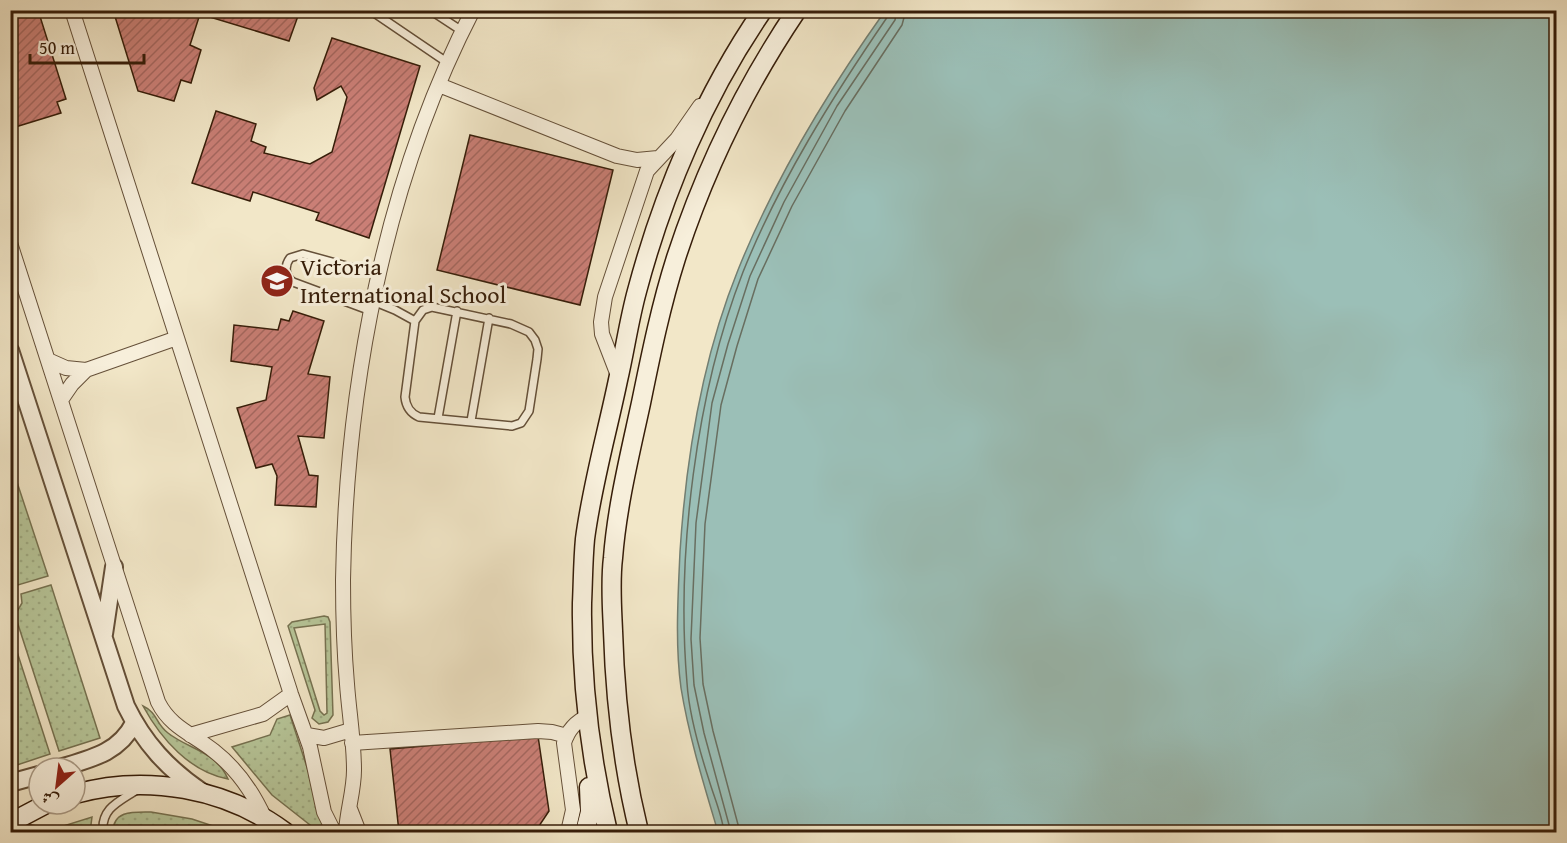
<svg xmlns="http://www.w3.org/2000/svg" width="1567" height="843" font-family="'Gentium Book Plus',Amiri,serif">
	<defs>
		<pattern id="grass-dots" width="8" height="8" patternUnits="userSpaceOnUse" patternTransform="scale(1.5)"><rect width="8" height="8" fill="#b7c699"/><path d="M2 2h.1M6 6h.1" fill="none" stroke="#9eaa82" stroke-width="1.8" stroke-linecap="round"/></pattern>
		<pattern id="building-hatch" width="6" height="6" patternUnits="userSpaceOnUse" patternTransform="scale(1.5)"><rect width="6" height="6" fill="#ca7f76"/><path d="M-1 1l2-2M0 6l6-6M5 7l2-2" fill="none" stroke="#a5675f"/></pattern>
	</defs>
	<rect width="100%" height="100%" fill="#f2e7c8"/>
	<filter id="stains"><feTurbulence type="fractalNoise" baseFrequency=".00333" numOctaves="4"/><feColorMatrix values="0 0 0 0 .2 0 0 0 0 .09 0 0 0 0 .02 0 0 0 .5 -.17"/></filter>
	<radialGradient id="worn" r=".72"><stop offset=".6" stop-color="#630" stop-opacity="0"/><stop offset="1" stop-color="#630" stop-opacity=".3"/></radialGradient>
	<path fill="url(#grass-dots)" stroke="#767251" stroke-width="1.5" fill-rule="evenodd" d="M 10,461 L 48,576 L 18,585 L 11,575 Z
		M 51,585 L 100,738 L 59,751 L 15,615 L 22,603 L 21,594 Z
		M 324,616 L 328,617 L 330,622 L 333,715 L 328,722 L 319,724 L 312,718 L 315,710 L 288,626 L 292,622 ZM 325,624 L 327,713 L 324,715 L 320,711 L 294,628 Z
		M 10,630 L 50,754 L 11,767 L 10,767 Z
		M 143,706 C 158,713 155,723 168,733 C 188,749 216,751 228,779 C 190,772 161,739 143,706 Z
		M 290,715 L 328,832 L 319,832 L 272,795 L 232,747 L 270,735 L 277,719 Z
		M 151,812 L 192,819 L 231,832 L 113,832 C 113,810 134,812 151,812 Z
		M 92,817 L 90,832 L 65,832 L 60,827 Z"/>
	<path fill="#9bbfb7" stroke="#737e71" stroke-width="1.5" d="M 885,11 L 1556,11 L 1556,832 L 718,832 C 704,785 689,737 681,688 C 675,644 678,597 680,552 C 686,457 702,359 738,270 C 775,178 828,91 885,11 Z"/>
	<g fill="none" stroke-linecap="round" stroke-linejoin="round">
		<path stroke="#686e60" stroke-width="1.5" d="M 724,832 C 722,815 714,797 709,780 C 699,749 689,715 687,683 C 676,555 696,392 743,272 C 779,182 833,96 888,16 L 889,10
			M 731,832 L 704,733 L 694,685 L 691,639 L 696,523 L 712,403 L 728,344 L 750,276 L 784,202 L 837,106 L 895,20 L 897,10
			M 740,832 L 713,731 L 703,684 L 700,638 L 705,524 L 721,405 L 737,346 L 758,279 L 792,206 L 845,111 L 902,25 L 906,10"/>
	</g>
	<path fill="url(#building-hatch)" stroke="#361d09" stroke-width="1.5" d="M 10,10 L 38,10 L 66,99 L 57,102 L 61,113 L 12,128 L 10,122 Z
		M 113,10 L 139,10 L 140,13 L 144,10 L 287,10 L 287,12 L 298,16 L 289,41 L 200,14 L 190,45 L 201,50 L 191,83 L 181,80 L 174,101 L 138,91 Z
		M 332,38 L 420,66 L 369,238 L 316,220 L 319,213 L 253,192 L 250,201 L 192,183 L 216,111 L 256,124 L 251,141 L 266,147 L 264,153 L 310,164 L 332,152 L 347,97 L 341,86 L 317,100 L 314,88 Z
		M 470,135 L 613,170 L 580,305 L 437,270 Z
		M 293,311 L 324,321 L 308,374 L 330,377 L 324,438 L 298,436 L 309,475 L 318,476 L 316,507 L 275,505 L 277,476 L 272,464 L 256,468 L 237,408 L 266,400 L 272,367 L 231,361 L 234,325 L 278,330 L 281,319 L 289,321 Z
		M 538,736 L 549,811 L 535,832 L 399,832 L 390,749 Z"/>
	<g fill="none" stroke-linecap="round" stroke-linejoin="round">
		<g stroke="#655039" stroke-width="10">
			<path id="service" d="M 370,10 L 448,63
				M 430,10 L 462,31
				M 373,301 L 395,310 L 415,321
				M 432,307 L 511,324 L 529,332 L 535,340 L 538,349 L 537,359 L 529,411 L 521,423 L 512,426 L 419,417 C 410,413 406,407 405,397 L 415,321 L 423,310 Z
				M 371,311 L 293,282 C 285,276 284,266 290,258 L 303,254 L 379,275
				M 438,418 L 457,311
				M 471,421 L 489,318
				M 19,832 L 29,829 L 46,832
				M 103,832 C 101,809 118,802 135,791"/>
		</g>
		<g stroke="#655039" stroke-width="16">
			<path id="minor" d="M 72,10 L 291,694 L 310,747 L 324,812 L 334,832
				M 439,85 L 617,156 L 637,160 L 658,158
				M 10,243 L 158,702 C 171,728 193,734 214,751 C 237,769 253,792 265,819
				M 48,360 L 66,368 L 86,370 L 177,338
				M 619,378 L 602,334 L 601,322 L 605,297 L 647,171 L 677,139 L 700,106
				M 61,400 L 72,384 L 86,370
				M 190,735 L 263,714 L 291,694
				M 307,735 L 324,738 L 351,730
				M 352,743 L 538,731 L 552,732 L 567,736
				M 350,809 L 359,832
				M 346,832 C 347,811 354,791 354,770 C 354,741 349,712 347,684 C 344,650 343,614 343,580 C 346,388 384,182 473,10
				M 568,832 L 573,810 L 564,743 C 568,730 575,722 588,716"/>
		</g>
		<g stroke="#655039" stroke-width="20">
			<path id="tertiary" d="M 10,350 L 126,706 C 144,743 168,769 202,792
				M 104,634 L 114,567
				M 60,768 C 90,759 119,753 134,723
				M 10,783 L 39,775"/>
		</g>
		<g stroke="#361d09" stroke-width="21">
			<path id="secondary" d="M 75,794 C 146,774 226,788 285,832
				M 10,823 L 46,804
				M 585,832 L 590,812 L 589,787
				M 608,832 C 590,757 581,680 582,603 C 583,582 583,560 585,539 C 592,485 607,433 618,380 C 625,350 629,320 637,291 C 663,193 705,94 763,10
				M 639,832 C 623,767 615,698 613,631 C 612,607 610,582 613,558 C 617,506 630,454 641,403 C 651,354 661,305 676,258 C 705,169 745,87 797,10"/>
		</g>
		<use href="#service" stroke="#f7efdb" stroke-width="7"/>
		<use href="#minor" stroke="#f7efdb" stroke-width="14"/>
		<use href="#tertiary" stroke="#f7efdb" stroke-width="16"/>
		<use href="#secondary" stroke="#f7efdb" stroke-width="18"/>
	</g>
	<defs>
		<g id="school-disc" transform="scale(1.725)"><circle r="9.5" fill="#8f2418" stroke="#f7efdb"/><path d="M0-5L7-2L0 1L-7-2ZM-4 1L0 2.5L4 1V4Q0 6-4 4Z" fill="#fff"/></g>
	</defs>
	<g fill-rule="evenodd">
		<use href="#school-disc" x="277" y="281"/>
	</g>
	<g text-anchor="middle" stroke-width="6" stroke-linejoin="round" paint-order="stroke">
		<g font-size="24" fill="#361d09" stroke="#f7efdb" text-anchor="start">
			<text x="300" y="275">Victoria<tspan x="300" dy="28">International School</tspan></text>
		</g>
	</g>
	<rect width="1567" height="843" fill="none" stroke="#f2e7c8" stroke-width="36"/>
	<rect x="12" y="12" width="1543" height="819" fill="none" stroke="#361d09" stroke-width="3"/>
	<rect x="18" y="18" width="1531" height="807" fill="none" stroke="#361d09" stroke-width="1.5"/>
	<g transform="translate(57 786) rotate(208)"><circle r="28" fill="#f7efdb" stroke="#aa9b87" stroke-width="1.5"/>
	<path d="M0-4.5L10 22L0 15L-10 22Z" fill="#8f2418"/>
	<text y="-9" font-size="16" font-weight="bold" text-anchor="middle" fill="#361d09">ش</text>
	</g>
	<path d="M30 54v9h114v-9" fill="none" stroke="#361d09" stroke-width="3"/>
	<text x="39" y="54" font-size="18" fill="#361d09" stroke="#f7efdb" stroke-width="4.5" paint-order="stroke">50 m</text>
	<rect width="100%" height="100%" filter="url(#stains)"/>
	<rect width="100%" height="100%" fill="url(#worn)"/>
</svg>
